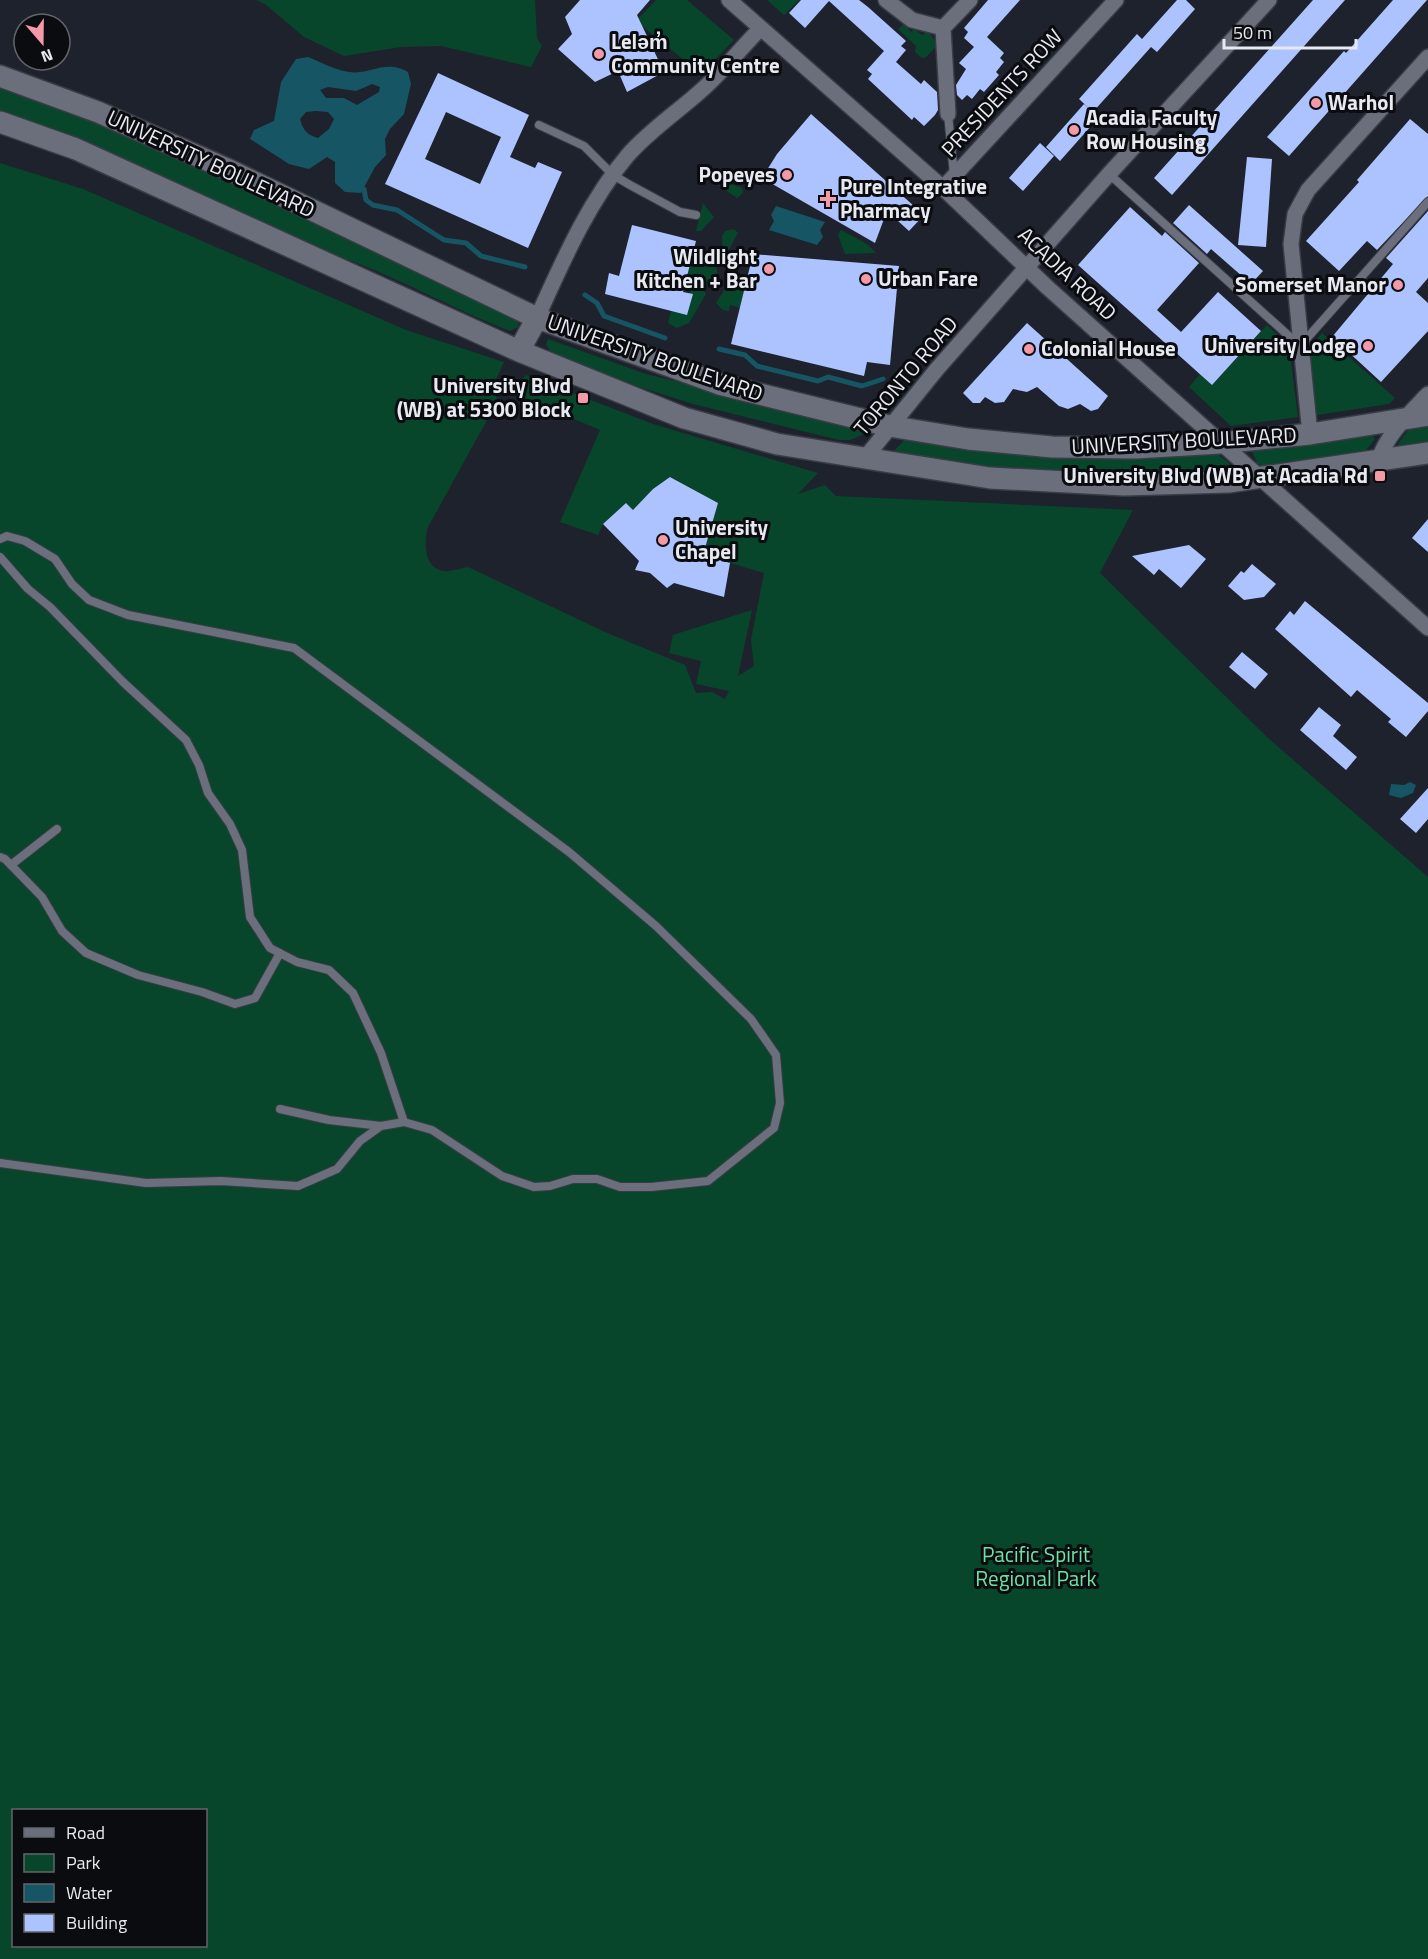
<svg xmlns="http://www.w3.org/2000/svg" width="1428" height="1959" font-family="'Titillium Web',sans-serif">
	<rect width="100%" height="100%" fill="#1e222c"/>
	<path fill="#08462b" fill-rule="evenodd" d="M 256,0 L 535,0 L 537,38 L 542,46 L 531,67 L 441,46 L 401,47 L 344,56 L 304,37 L 265,4 Z
		M 656,0 L 687,0 L 734,40 L 701,74 L 636,21 Z
		M 767,0 L 799,0 L 784,15 Z
		M 904,24 L 911,32 L 914,29 L 922,35 L 928,31 L 938,45 L 926,57 L 922,58 L 915,52 L 916,46 L 898,29 Z
		M 0,88 L 60,107 L 124,134 L 328,227 L 519,320 L 518,327 L 510,331 C 445,306 385,269 318,250 L 0,116 Z
		M 0,163 L 83,189 L 406,330 L 504,362 L 492,388 L 498,400 L 427,529 C 425,543 423,567 443,571 C 450,572 461,568 468,567 L 605,632 L 685,665 L 696,693 L 712,692 L 725,699 L 729,691 L 696,684 L 701,661 L 669,653 L 673,635 L 752,610 L 738,676 L 754,666 L 751,640 L 764,573 L 703,555 L 718,503 L 671,477 L 653,489 L 633,510 L 626,503 L 603,524 L 598,535 L 560,522 L 600,430 L 511,392 L 526,375 L 653,424 L 818,473 L 798,494 L 825,485 L 836,496 L 1133,510 L 1100,573 L 1268,738 L 1428,877 L 1428,1959 L 0,1959 ZM 14,1810 L 206,1810 L 206,1946 L 14,1946 Z
		M 722,181 L 742,188 L 743,193 L 737,198 L 718,185 Z
		M 703,203 L 714,217 L 701,231 L 696,231 Z
		M 734,229 L 738,233 L 723,260 L 722,236 L 725,231 Z
		M 841,230 L 867,244 L 876,253 L 845,254 L 838,235 Z
		M 691,261 L 717,268 L 717,277 L 712,285 L 706,286 L 688,273 Z
		M 728,284 L 745,288 L 740,308 L 730,305 L 729,311 L 723,310 L 716,303 Z
		M 696,286 L 702,287 L 706,294 L 689,323 L 677,328 L 668,323 L 671,311 Z
		M 1267,325 L 1289,346 L 1298,417 L 1231,426 L 1189,387 L 1200,374 L 1212,385 Z
		M 1322,333 L 1395,398 L 1389,404 L 1317,415 L 1306,352 Z
		M 548,339 L 646,374 L 861,427 L 864,434 L 850,440 L 839,440 L 693,404 L 573,366 L 551,353 L 546,344 Z
		M 1428,421 L 1428,447 L 1400,450 L 1398,444 L 1411,426 Z
		M 1370,433 L 1375,439 L 1359,459 L 1269,471 L 1257,463 L 1252,451 Z
		M 909,435 L 1214,451 L 1229,463 L 1233,472 L 1185,479 L 956,468 L 893,452 Z"/>
	<path fill="#165564" fill-rule="evenodd" d="M 308,57 C 321,62 335,70 349,72 C 372,75 384,59 408,72 L 411,84 L 404,114 L 390,129 L 385,139 L 386,155 L 375,167 L 361,193 L 345,192 L 335,183 L 335,162 L 327,157 L 309,169 L 289,164 L 250,139 L 254,130 L 274,121 L 281,82 L 296,59 ZM 372,84 L 380,87 L 379,92 L 357,105 L 344,98 L 326,98 L 320,90 L 328,87 L 356,91 ZM 316,111 L 328,112 L 334,119 L 329,129 L 318,138 C 307,135 303,130 300,119 L 306,112 Z
		M 776,206 L 825,222 L 820,230 L 823,237 L 817,245 L 769,230 L 774,221 L 771,215 Z
		M 1410,782 L 1416,785 L 1413,793 L 1401,798 L 1389,795 L 1391,784 L 1404,785 Z"/>
	<g fill="none" stroke-linecap="round" stroke-linejoin="round">
		<path stroke="#165564" stroke-width="5" d="M 364,189 L 366,200 L 373,205 L 397,210 L 444,240 L 466,243 L 481,256 L 525,267
			M 585,295 L 597,303 L 604,316 L 665,338
			M 719,349 L 745,355 L 757,366 L 818,381 L 828,377 L 862,386 L 883,379"/>
	</g>
	<path fill="#adc3ff" fill-rule="evenodd" d="M 580,0 L 650,0 L 637,15 L 664,72 L 627,92 L 618,71 L 595,82 L 558,49 L 572,34 L 565,17 Z
		M 801,0 L 859,0 L 868,7 L 906,41 L 901,46 L 906,50 L 896,62 L 921,84 L 924,80 L 937,92 L 938,110 L 935,115 L 924,126 L 914,117 L 912,120 L 868,79 L 872,74 L 867,70 L 884,51 L 829,1 L 805,28 L 789,13 Z
		M 988,0 L 1020,0 L 987,37 L 1004,53 L 1000,58 L 1004,62 L 996,72 L 999,75 L 984,92 L 980,89 L 972,99 L 967,95 L 962,100 L 957,95 L 956,85 L 966,69 L 959,63 L 974,47 L 964,38 L 968,32 L 964,28 Z
		M 1177,0 L 1186,0 L 1195,9 L 1157,52 L 1151,47 L 1093,112 L 1079,99 L 1137,34 L 1142,39 Z
		M 1313,0 L 1345,0 L 1172,195 L 1154,178 Z
		M 1393,0 L 1427,0 L 1289,156 L 1267,137 L 1344,51 L 1346,53 Z
		M 438,73 L 529,115 L 510,157 L 535,168 L 538,162 L 562,172 L 528,248 L 385,184 ZM 446,112 L 501,137 L 480,184 L 425,159 Z
		M 1084,104 L 1099,117 L 1060,161 L 1046,147 Z
		M 811,114 L 924,215 L 909,231 L 887,211 L 875,243 L 762,178 L 777,154 Z
		M 1410,119 L 1428,134 L 1428,196 L 1377,250 L 1367,241 L 1339,271 L 1306,241 L 1359,182 L 1357,180 Z
		M 1040,143 L 1054,156 L 1023,191 L 1009,178 Z
		M 1247,157 L 1272,159 L 1266,247 L 1238,245 Z
		M 1189,205 L 1263,271 L 1251,284 L 1211,249 L 1207,254 L 1173,223 Z
		M 1130,207 L 1162,236 L 1165,232 L 1199,263 L 1157,310 L 1181,332 L 1218,292 L 1261,331 L 1212,385 L 1078,265 Z
		M 1428,211 L 1428,278 L 1416,292 L 1428,303 L 1428,331 L 1381,382 L 1332,337 L 1393,264 L 1386,258 Z
		M 632,225 L 696,241 L 683,292 L 693,294 L 687,315 L 605,294 L 609,273 L 619,276 Z
		M 753,254 L 899,266 L 890,365 L 867,362 L 864,376 L 731,344 Z
		M 1027,323 L 1108,396 L 1098,409 L 1091,411 L 1080,404 L 1068,409 L 1059,406 L 1037,387 L 1027,392 L 1013,389 L 1004,402 L 995,403 L 985,397 L 980,403 L 973,403 L 963,393 Z
		M 670,477 L 718,503 L 703,555 L 730,563 L 724,597 L 674,583 L 667,588 L 650,573 L 635,570 L 639,561 L 603,524 L 626,503 L 633,510 L 653,489 Z
		M 1428,519 L 1428,552 L 1412,538 Z
		M 1189,545 L 1206,559 L 1181,588 L 1159,569 L 1154,575 L 1132,556 Z
		M 1252,564 L 1276,584 L 1264,597 L 1244,600 L 1228,586 L 1241,571 L 1244,573 Z
		M 1305,601 L 1428,703 L 1428,711 L 1406,737 L 1388,722 L 1391,719 L 1357,690 L 1351,697 L 1275,629 L 1290,611 L 1294,615 Z
		M 1242,652 L 1268,674 L 1255,689 L 1229,667 Z
		M 1319,707 L 1341,725 L 1333,736 L 1357,757 L 1346,770 L 1300,730 Z
		M 1428,788 L 1428,819 L 1416,833 L 1400,819 Z"/>
	<g fill="none" stroke-linecap="round" stroke-linejoin="round">
		<g stroke="#393c45" stroke-width="10">
			<path id="lane" d="M 948,114 L 954,175
				M 539,125 L 584,146 L 613,175 L 630,185 L 680,212 L 696,215
				M 1109,174 L 1300,346 L 1428,202
				M 0,539 L 7,536 L 25,541 L 55,559 L 72,584 L 89,600 L 128,615 L 294,648 L 569,852 L 656,926 L 751,1019 L 776,1055 L 780,1103 L 774,1128 L 708,1181 L 651,1187 L 620,1187 L 597,1179 L 573,1179 L 550,1186 L 534,1187 L 502,1176 L 432,1130 L 404,1122 L 381,1126 L 329,1120 L 280,1109
				M 0,557 L 28,589 L 50,607 L 123,682 L 186,740 L 199,765 L 208,793 L 230,824 L 242,850 L 250,917 L 270,948 L 297,962 L 329,970 L 353,993 L 381,1053 L 404,1122
				M 0,857 L 5,859 L 42,897 L 62,931 L 86,953 L 138,975 L 202,992 L 235,1004 L 255,998 L 280,953
				M 11,865 L 57,829
				M 0,1163 L 146,1183 L 221,1181 L 298,1186 L 337,1169 L 360,1141 L 381,1126"/>
		</g>
		<g stroke="#393c45" stroke-width="18">
			<path id="street" d="M 729,0 L 943,188 L 1047,287 L 1428,628
				M 886,0 L 912,20 L 943,28
				M 943,28 L 948,114
				M 943,28 L 970,0
				M 943,188 L 1116,0
				M 537,318 C 562,263 588,202 628,155 C 651,129 679,111 704,88 C 724,70 741,48 760,29
				M 1310,434 L 1291,244 L 1295,214 L 1308,190 L 1428,57
				M 865,458 L 937,369 L 1109,174 L 1269,0
				M 1378,462 C 1385,436 1410,413 1428,394"/>
		</g>
		<g stroke="#393c45" stroke-width="24">
			<path id="secondary" d="M 0,76 L 98,112 L 227,169 L 537,318 L 719,384 L 889,426 L 968,439 L 1052,447 L 1135,448 L 1220,443 L 1310,434 L 1428,415
				M 0,122 L 76,149 L 519,351 L 684,418 L 777,444 L 990,478 L 1124,485 L 1229,482 L 1428,453
				M 519,351 L 537,318"/>
		</g>
		<use href="#lane" stroke="#6a6f7b" stroke-width="8"/>
		<use href="#street" stroke="#6a6f7b" stroke-width="15"/>
		<use href="#secondary" stroke="#6a6f7b" stroke-width="21"/>
	</g>
	<g fill="#f49aa6" stroke="#0a0c10" stroke-width="2">
		<circle cx="599" cy="54" r="6"/>
		<circle cx="1316" cy="103" r="6"/>
		<circle cx="1074" cy="130" r="6"/>
		<circle cx="787" cy="175" r="6"/>
		<path d="M825 190h6v6h6v6h-6v6h-6v-6h-6v-6h6z"/>
		<circle cx="769" cy="269" r="6"/>
		<circle cx="866" cy="279" r="6"/>
		<circle cx="1398" cy="285" r="6"/>
		<circle cx="1368" cy="346" r="6"/>
		<circle cx="1029" cy="349" r="6"/>
		<rect x="577" y="392" width="12" height="12" rx="3"/>
		<rect x="1374" y="470" width="12" height="12" rx="3"/>
		<circle cx="663" cy="540" r="6"/>
	</g>
	<g text-anchor="middle" stroke-width="6" stroke-linejoin="round" paint-order="stroke">
		<g font-size="21" font-weight="bold" fill="#e8eaf1" stroke="#0a0c10" text-anchor="start">
			<text x="611" y="49">Leləm̓<tspan x="611" dy="24">Community Centre</tspan></text>
			<text x="1328" y="110">Warhol</text>
			<text x="1086" y="125">Acadia Faculty<tspan x="1086" dy="24">Row Housing</tspan></text>
			<text x="775" y="182" text-anchor="end">Popeyes</text>
			<text x="840" y="194">Pure Integrative<tspan x="840" dy="24">Pharmacy</tspan></text>
			<text x="757" y="264" text-anchor="end">Wildlight<tspan x="757" dy="24">Kitchen + Bar</tspan></text>
			<text x="878" y="286">Urban Fare</text>
			<text x="1386" y="292" text-anchor="end">Somerset Manor</text>
			<text x="1356" y="353" text-anchor="end">University Lodge</text>
			<text x="1041" y="356">Colonial House</text>
			<text x="571" y="393" text-anchor="end">University Blvd<tspan x="571" dy="24">(WB) at 5300 Block</tspan></text>
			<text x="1368" y="483" text-anchor="end">University Blvd (WB) at Acadia Rd</text>
			<text x="675" y="535">University<tspan x="675" dy="24">Chapel</tspan></text>
		</g>
		<g font-size="21" fill="#e8eaf1" stroke="#0a0c10">
			<text transform="translate(1002 93) rotate(-47)" y="7">PRESIDENTS ROW</text>
			<text transform="translate(211 164) rotate(25)" y="7">UNIVERSITY BOULEVARD</text>
			<text transform="translate(1067 274) rotate(43)" y="7">ACADIA ROAD</text>
			<text transform="translate(655 358) rotate(19)" y="7">UNIVERSITY BOULEVARD</text>
			<text transform="translate(906 376) rotate(-50)" y="7">TORONTO ROAD</text>
			<text transform="translate(1184 441) rotate(-3)" y="7">UNIVERSITY BOULEVARD</text>
		</g>
		<g font-size="21" fill="#6ce2a4" stroke="#0a0c10">
			<text x="1036" y="1562">Pacific Spirit<tspan x="1036" dy="24">Regional Park</tspan></text>
		</g>
	</g>
	<rect x="12" y="1809" width="195" height="138" fill="#0a0c10" stroke="#63656a" stroke-width="1.5"/>
	<rect x="24" y="1828" width="30" height="9" fill="#6a6f7b" stroke="#63656a" stroke-width="1.5"/>
	<text x="66" y="1839" font-size="18" fill="#e8eaf1">Road</text>
	<rect x="24" y="1854" width="30" height="18" fill="#08462b" stroke="#63656a" stroke-width="1.5"/>
	<text x="66" y="1869" font-size="18" fill="#e8eaf1">Park</text>
	<rect x="24" y="1884" width="30" height="18" fill="#165564" stroke="#63656a" stroke-width="1.5"/>
	<text x="66" y="1899" font-size="18" fill="#e8eaf1">Water</text>
	<rect x="24" y="1914" width="30" height="18" fill="#adc3ff" stroke="#63656a" stroke-width="1.5"/>
	<text x="66" y="1929" font-size="18" fill="#e8eaf1">Building</text>
	<g transform="translate(42 42) rotate(160)"><circle r="28" fill="#0a0c10" stroke="#63656a" stroke-width="1.5"/>
	<path d="M0-4.5L10 22L0 15L-10 22Z" fill="#f49aa6"/>
	<text y="-9" font-size="16" font-weight="bold" text-anchor="middle" fill="#e8eaf1">N</text>
	</g>
	<path d="M1224 39v9h132v-9" fill="none" stroke="#e8eaf1" stroke-width="3"/>
	<text x="1233" y="39" font-size="18" fill="#e8eaf1" stroke="#0a0c10" stroke-width="4.5" paint-order="stroke">50 m</text>
</svg>
